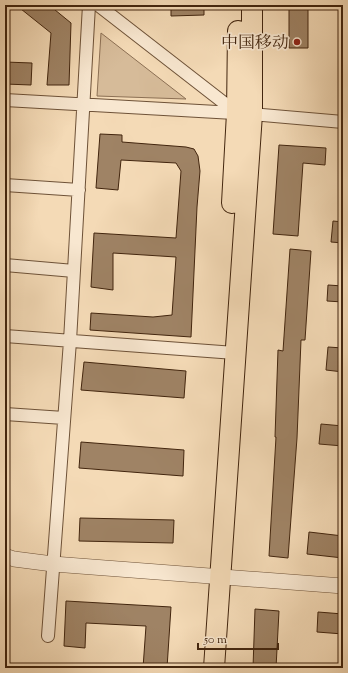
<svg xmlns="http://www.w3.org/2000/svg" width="348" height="673" font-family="'Sorts Mill Goudy','Noto Serif SC',serif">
	<rect width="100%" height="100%" fill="#f4dab6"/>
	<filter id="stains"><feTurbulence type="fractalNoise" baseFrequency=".005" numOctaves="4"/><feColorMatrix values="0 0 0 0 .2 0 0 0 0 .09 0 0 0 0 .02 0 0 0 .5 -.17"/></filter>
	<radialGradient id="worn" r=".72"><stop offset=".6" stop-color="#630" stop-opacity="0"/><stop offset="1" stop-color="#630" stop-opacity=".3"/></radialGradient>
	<path fill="#d6bb99" stroke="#8c7054" d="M 101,33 L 186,99 L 97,96 Z"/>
	<path fill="#9f8365" stroke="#42250e" d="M 16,5 L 49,5 L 71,23 L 69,85 L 47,85 L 51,33 Z
		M 171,5 L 204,5 L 204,15 L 171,16 Z
		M 289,5 L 308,5 L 308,48 L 289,48 Z
		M 5,62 L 32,63 L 31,85 L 5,84 Z
		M 100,134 L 122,135 L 122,142 L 186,147 L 194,149 L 198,156 L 200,171 L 197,207 L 191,337 L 90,330 L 91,313 L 153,317 L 172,315 L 176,257 L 113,253 L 113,290 L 91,287 L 94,233 L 176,238 L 181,171 L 176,163 L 121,160 L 118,190 L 96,188 Z
		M 279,145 L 326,148 L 325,165 L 303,163 L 298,236 L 273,234 Z
		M 333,221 L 343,222 L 343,243 L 331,242 Z
		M 290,249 L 311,251 L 305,340 L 301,340 L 297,438 L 288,558 L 269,556 L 276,437 L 275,437 L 278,350 L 283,351 Z
		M 328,285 L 343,286 L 343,302 L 327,301 Z
		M 328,347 L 343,348 L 343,372 L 326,370 Z
		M 84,362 L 186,371 L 184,398 L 81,390 Z
		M 321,424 L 343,426 L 343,446 L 319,444 Z
		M 81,442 L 184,450 L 183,476 L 79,468 Z
		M 80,518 L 174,520 L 173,543 L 79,541 Z
		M 309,532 L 343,536 L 343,558 L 307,554 Z
		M 66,601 L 171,607 L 167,668 L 143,668 L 146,626 L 86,623 L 85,648 L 64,646 Z
		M 255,609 L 279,611 L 276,668 L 253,668 Z
		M 318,612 L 343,614 L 343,634 L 317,632 Z"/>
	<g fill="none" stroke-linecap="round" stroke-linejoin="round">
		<g stroke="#6e5238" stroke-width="14">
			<path id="minor" d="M 98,5 L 237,113
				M 5,100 L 252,114 L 343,122
				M 5,185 L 79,190
				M 5,265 L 74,271
				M 5,336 L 235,353
				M 5,414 L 64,418
				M 48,636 L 70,341 L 89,5"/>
		</g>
		<g stroke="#6e5238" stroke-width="16">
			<path id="tertiary" d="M 5,556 L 14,559 L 53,564 L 343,586"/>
		</g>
		<g stroke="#42250e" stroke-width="22">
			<path id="trunk" d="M 232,203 L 237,113 L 238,31
				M 214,668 L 252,114 L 252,5"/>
		</g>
		<use href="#minor" stroke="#f8e7d0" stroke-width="12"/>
		<use href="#tertiary" stroke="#f8e7d0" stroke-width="15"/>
		<use href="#trunk" stroke="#f4dab6" stroke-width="20"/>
	</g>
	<circle fill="#8f2418" stroke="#f8e7d0" stroke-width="1.5" cx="297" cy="42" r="4"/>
	<g text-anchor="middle" stroke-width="3.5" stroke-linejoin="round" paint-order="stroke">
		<g font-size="17" fill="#42250e" stroke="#f8e7d0" text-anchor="end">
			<text x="289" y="48">中国移动</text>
		</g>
	</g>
	<rect width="348" height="673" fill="none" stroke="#f4dab6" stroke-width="20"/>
	<rect x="6" y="6" width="336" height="661" fill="none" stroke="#42250e" stroke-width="2"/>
	<rect x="10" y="10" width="328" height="653" fill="none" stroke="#42250e"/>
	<path d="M198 643v6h80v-6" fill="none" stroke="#42250e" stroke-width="2"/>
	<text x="204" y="643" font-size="12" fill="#42250e" stroke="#f8e7d0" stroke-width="3" paint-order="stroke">50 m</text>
	<rect width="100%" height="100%" filter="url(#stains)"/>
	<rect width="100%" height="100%" fill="url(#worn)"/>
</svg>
